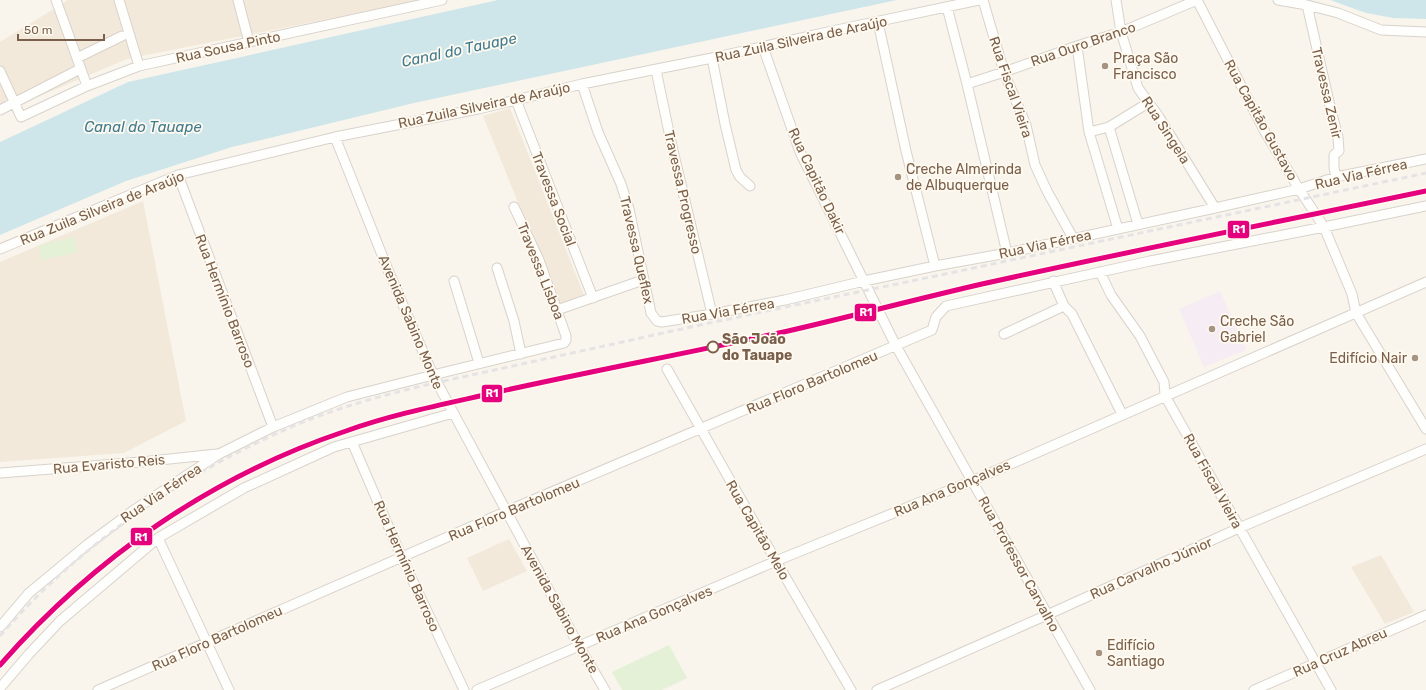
<svg xmlns="http://www.w3.org/2000/svg" width="1426" height="690" font-family="Rubik,sans-serif">
	<rect width="100%" height="100%" fill="#f9f5ed"/>
	<path fill="#f2e9da" d="M 68,0 L 423,0 L 127,59 L 0,113 L 0,42 Z
		M 510,108 L 584,295 L 559,304 L 483,116 Z
		M 143,201 L 186,421 L 124,453 L 0,462 L 0,262 Z
		M 509,539 L 527,571 L 483,591 L 467,558 Z
		M 1381,555 L 1414,612 L 1385,624 L 1351,567 Z"/>
	<path fill="#f6ecf4" d="M 1220,291 L 1246,350 L 1204,367 L 1179,309 Z"/>
	<path fill="#e4f1d7" d="M 74,237 L 78,252 L 41,260 L 38,246 Z
		M 669,645 L 687,678 L 662,690 L 622,690 L 612,672 Z"/>
	<path fill="#cee6ea" d="M 498,0 L 897,0 L 414,103 L 232,147 L 126,181 L 0,235 L 0,142 L 128,82 Z
		M 1330,0 L 1426,0 L 1426,19 L 1393,18 L 1366,13 Z"/>
	<g fill="none" stroke-linecap="round" stroke-linejoin="round">
		<g stroke="#d8d2cb" stroke-width="11">
			<path id="minor" d="M 56,0 L 87,86
				M 119,0 L 139,66
				M 238,0 L 249,42
				M 983,0 L 1004,72 L 1026,125 L 1035,165 L 1047,191 L 1073,238
				M 1116,0 L 1121,32 L 1138,88 L 1159,117 L 1215,208
				M 1197,0 L 1265,132 L 1299,189 L 1324,227 L 1352,294 L 1356,313 L 1426,429
				M 1278,0 L 1307,5 L 1338,13 L 1381,30 L 1426,32
				M 1307,5 L 1330,106 L 1338,137 L 1339,151 L 1334,155 L 1334,168 L 1336,177
				M 947,7 L 967,84 L 1007,253
				M 878,22 L 906,151 L 935,266
				M 1077,46 L 1089,132 L 1118,229
				M 763,47 L 800,152 L 896,346 L 1090,690
				M 77,58 L 122,36
				M 712,58 L 725,124 L 736,170 L 740,177 L 750,186
				M 656,70 L 671,142 L 712,314
				M 0,71 L 21,117 L 87,86 L 139,66 L 442,0
				M 582,84 L 598,132 L 621,184 L 629,209 L 651,313 L 657,321 L 662,322 L 712,314 L 785,300 L 864,281 L 935,266 L 1007,253 L 1215,208 L 1299,189 L 1336,177 L 1426,159
				M 967,84 L 1004,72 L 1077,46 L 1121,32 L 1197,0
				M 516,100 L 593,298
				M 0,110 L 80,69
				M 1109,127 L 1138,224
				M 1089,132 L 1109,127 L 1148,103
				M 335,137 L 388,270 L 433,375 L 579,646 L 605,690
				M 178,175 L 273,427
				M 0,249 L 178,175 L 335,137 L 478,109 L 582,84 L 712,58 L 832,31 L 979,0
				M 497,268 L 514,321 L 521,354
				M 1100,272 L 1111,295 L 1140,336 L 1164,382 L 1165,395 L 1169,403 L 1331,690
				M 454,281 L 479,363
				M 1053,281 L 1064,306 L 1072,314 L 1122,414
				M 557,310 L 643,280
				M 1004,334 L 1064,306
				M 667,369 L 776,561 L 851,690
				M 352,442 L 402,558 L 464,690
				M 0,473 L 141,462 L 217,454
				M 158,538 L 229,690
				M 0,627 L 29,593 L 88,544 L 134,510 L 219,454 L 273,427 L 347,397 L 433,375 L 564,343 L 566,340 L 566,336 L 539,260 L 514,207
				M 0,688 L 29,654 L 60,621 L 158,538 L 244,488 L 334,447 L 453,413
				M 98,690 L 507,511 L 932,330 L 936,317 L 946,306 L 1150,261 L 1324,227 L 1426,206
				M 477,690 L 776,561 L 972,481 L 1426,282
				M 877,690 L 1047,615 L 1239,528 L 1426,449
				M 1254,690 L 1426,615"/>
		</g>
		<use href="#minor" stroke="#fefefc" stroke-width="9"/>
		<path stroke="#e6e3e5" stroke-width="3" stroke-dasharray="6 4" stroke-linecap="butt" d="M 0,636 C 73,552 168,484 269,437 C 336,405 409,388 481,373 C 539,360 596,348 654,335 C 746,315 838,296 931,277 C 1096,242 1261,208 1426,173"/>
		<g stroke="#fffaf0" stroke-width="8">
			<path id="rail-1" d="M 0,665 C 93,559 211,476 346,431 C 396,413 450,403 502,391 C 597,370 693,352 788,331 C 853,316 917,299 982,284 C 1130,251 1278,222 1426,191"/>
		</g>
		<use href="#rail-1" stroke="#e5007d" stroke-width="5"/>
	</g>
	<g fill="#a69483" stroke="#fffaf0" stroke-width="1.5">
		<circle cx="1105" cy="66" r="4"/>
		<circle cx="898" cy="177" r="4"/>
		<circle cx="1212" cy="329" r="4"/>
		<circle cx="1415" cy="358" r="4"/>
		<circle cx="1099" cy="653" r="4"/>
	</g>
	<circle fill="#fffaf0" stroke="#7a5f4a" stroke-width="2" cx="713" cy="347" r="5.5"/>
	<g text-anchor="middle" stroke-width="3.5" stroke-linejoin="round" paint-order="stroke">
		<g font-size="14" fill="#7a5f4a" stroke="#fffaf0">
			<text transform="translate(801 39) rotate(-12)" y="5">Rua Zuila Silveira de Araújo</text>
			<text transform="translate(1083 44) rotate(-19)" y="5">Rua Ouro Branco</text>
			<text transform="translate(228 47) rotate(-12)" y="5">Rua Sousa Pinto</text>
			<text transform="translate(1011 87) rotate(71)" y="5">Rua Fiscal Vieira</text>
			<text transform="translate(1327 93) rotate(77)" y="5">Travessa Zenir</text>
			<text transform="translate(484 105) rotate(-12)" y="5">Rua Zuila Silveira de Araújo</text>
			<text transform="translate(1261 120) rotate(61)" y="5">Rua Capitão Gustavo</text>
			<text transform="translate(1166 130) rotate(57)" y="5">Rua Singela</text>
			<text transform="translate(1361 174) rotate(-13)" y="5">Rua Via Férrea</text>
			<text transform="translate(817 181) rotate(65)" y="5">Rua Capitão Dakir</text>
			<text transform="translate(683 192) rotate(77)" y="5">Travessa Progresso</text>
			<text transform="translate(554 199) rotate(69)" y="5">Travessa Social</text>
			<text transform="translate(102 208) rotate(-22)" y="5">Rua Zuila Silveira de Araújo</text>
			<text transform="translate(1045 244) rotate(-12)" y="5">Rua Via Férrea</text>
			<text transform="translate(637 250) rotate(77)" y="5">Travessa Queflex</text>
			<text transform="translate(541 271) rotate(68)" y="5">Travessa Lisboa</text>
			<text transform="translate(225 301) rotate(69)" y="5">Rua Hermínio Barroso</text>
			<text transform="translate(728 311) rotate(-10)" y="5">Rua Via Férrea</text>
			<text transform="translate(411 322) rotate(67)" y="5">Avenida Sabino Monte</text>
			<text transform="translate(812 382) rotate(-23)" y="5">Rua Floro Bartolomeu</text>
			<text transform="translate(109 464) rotate(-5)" y="5">Rua Evaristo Reis</text>
			<text transform="translate(1213 481) rotate(61)" y="5">Rua Fiscal Vieira</text>
			<text transform="translate(952 488) rotate(-23)" y="5">Rua Ana Gonçalves</text>
			<text transform="translate(161 493) rotate(-34)" y="5">Rua Via Férrea</text>
			<text transform="translate(514 509) rotate(-23)" y="5">Rua Floro Bartolomeu</text>
			<text transform="translate(758 530) rotate(60)" y="5">Rua Capitão Melo</text>
			<text transform="translate(1019 564) rotate(61)" y="5">Rua Professor Carvalho</text>
			<text transform="translate(407 566) rotate(66)" y="5">Rua Hermínio Barroso</text>
			<text transform="translate(1151 568) rotate(-24)" y="5">Rua Carvalho Júnior</text>
			<text transform="translate(560 609) rotate(61)" y="5">Avenida Sabino Monte</text>
			<text transform="translate(654 614) rotate(-23)" y="5">Rua Ana Gonçalves</text>
			<text transform="translate(217 638) rotate(-24)" y="5">Rua Floro Bartolomeu</text>
			<text transform="translate(1340 652) rotate(-24)" y="5">Rua Cruz Abreu</text>
		</g>
		<g font-size="14" fill="#7a5f4a" stroke="#fffaf0" text-anchor="start">
			<text x="1113" y="63">Praça São<tspan x="1113" dy="16">Francisco</tspan></text>
			<text x="906" y="174">Creche Almerinda<tspan x="906" dy="16">de Albuquerque</tspan></text>
			<text x="1220" y="326">Creche São<tspan x="1220" dy="16">Gabriel</tspan></text>
			<text x="1407" y="363" text-anchor="end">Edifício Nair</text>
			<text x="1107" y="650">Edifício<tspan x="1107" dy="16">Santiago</tspan></text>
		</g>
		<g font-size="14" font-weight="bold" fill="#7a5f4a" stroke="#fffaf0" text-anchor="start">
			<text x="722" y="344">São João<tspan x="722" dy="16">do Tauape</tspan></text>
		</g>
		<g font-size="15" font-style="italic" fill="#417b8f" stroke="#fffaf0">
			<text transform="translate(459 50) rotate(-12)" y="5">Canal do Tauape</text>
			<text x="143" y="132">Canal do Tauape</text>
		</g>
	</g>
	<g stroke="#fffaf0" stroke-width="1.5">
		<rect x="1227" y="220" width="23" height="19" rx="4" fill="#e5007d"/>
		<rect x="854" y="303" width="23" height="19" rx="4" fill="#e5007d"/>
		<rect x="481" y="384" width="22" height="19" rx="4" fill="#e5007d"/>
		<rect x="130" y="527" width="23" height="19" rx="4" fill="#e5007d"/>
	</g>
	<g font-size="11" text-anchor="middle" font-weight="bold" fill="#fff">
		<text x="1239" y="233">R1</text>
		<text x="866" y="316">R1</text>
		<text x="492" y="397">R1</text>
		<text x="141" y="541">R1</text>
	</g>
	<path d="M18 34v6h86v-6" fill="none" stroke="#7a5f4a" stroke-width="2"/>
	<text x="24" y="34" font-size="12" fill="#7a5f4a" stroke="#fffaf0" stroke-width="3" paint-order="stroke">50 m</text>
</svg>
